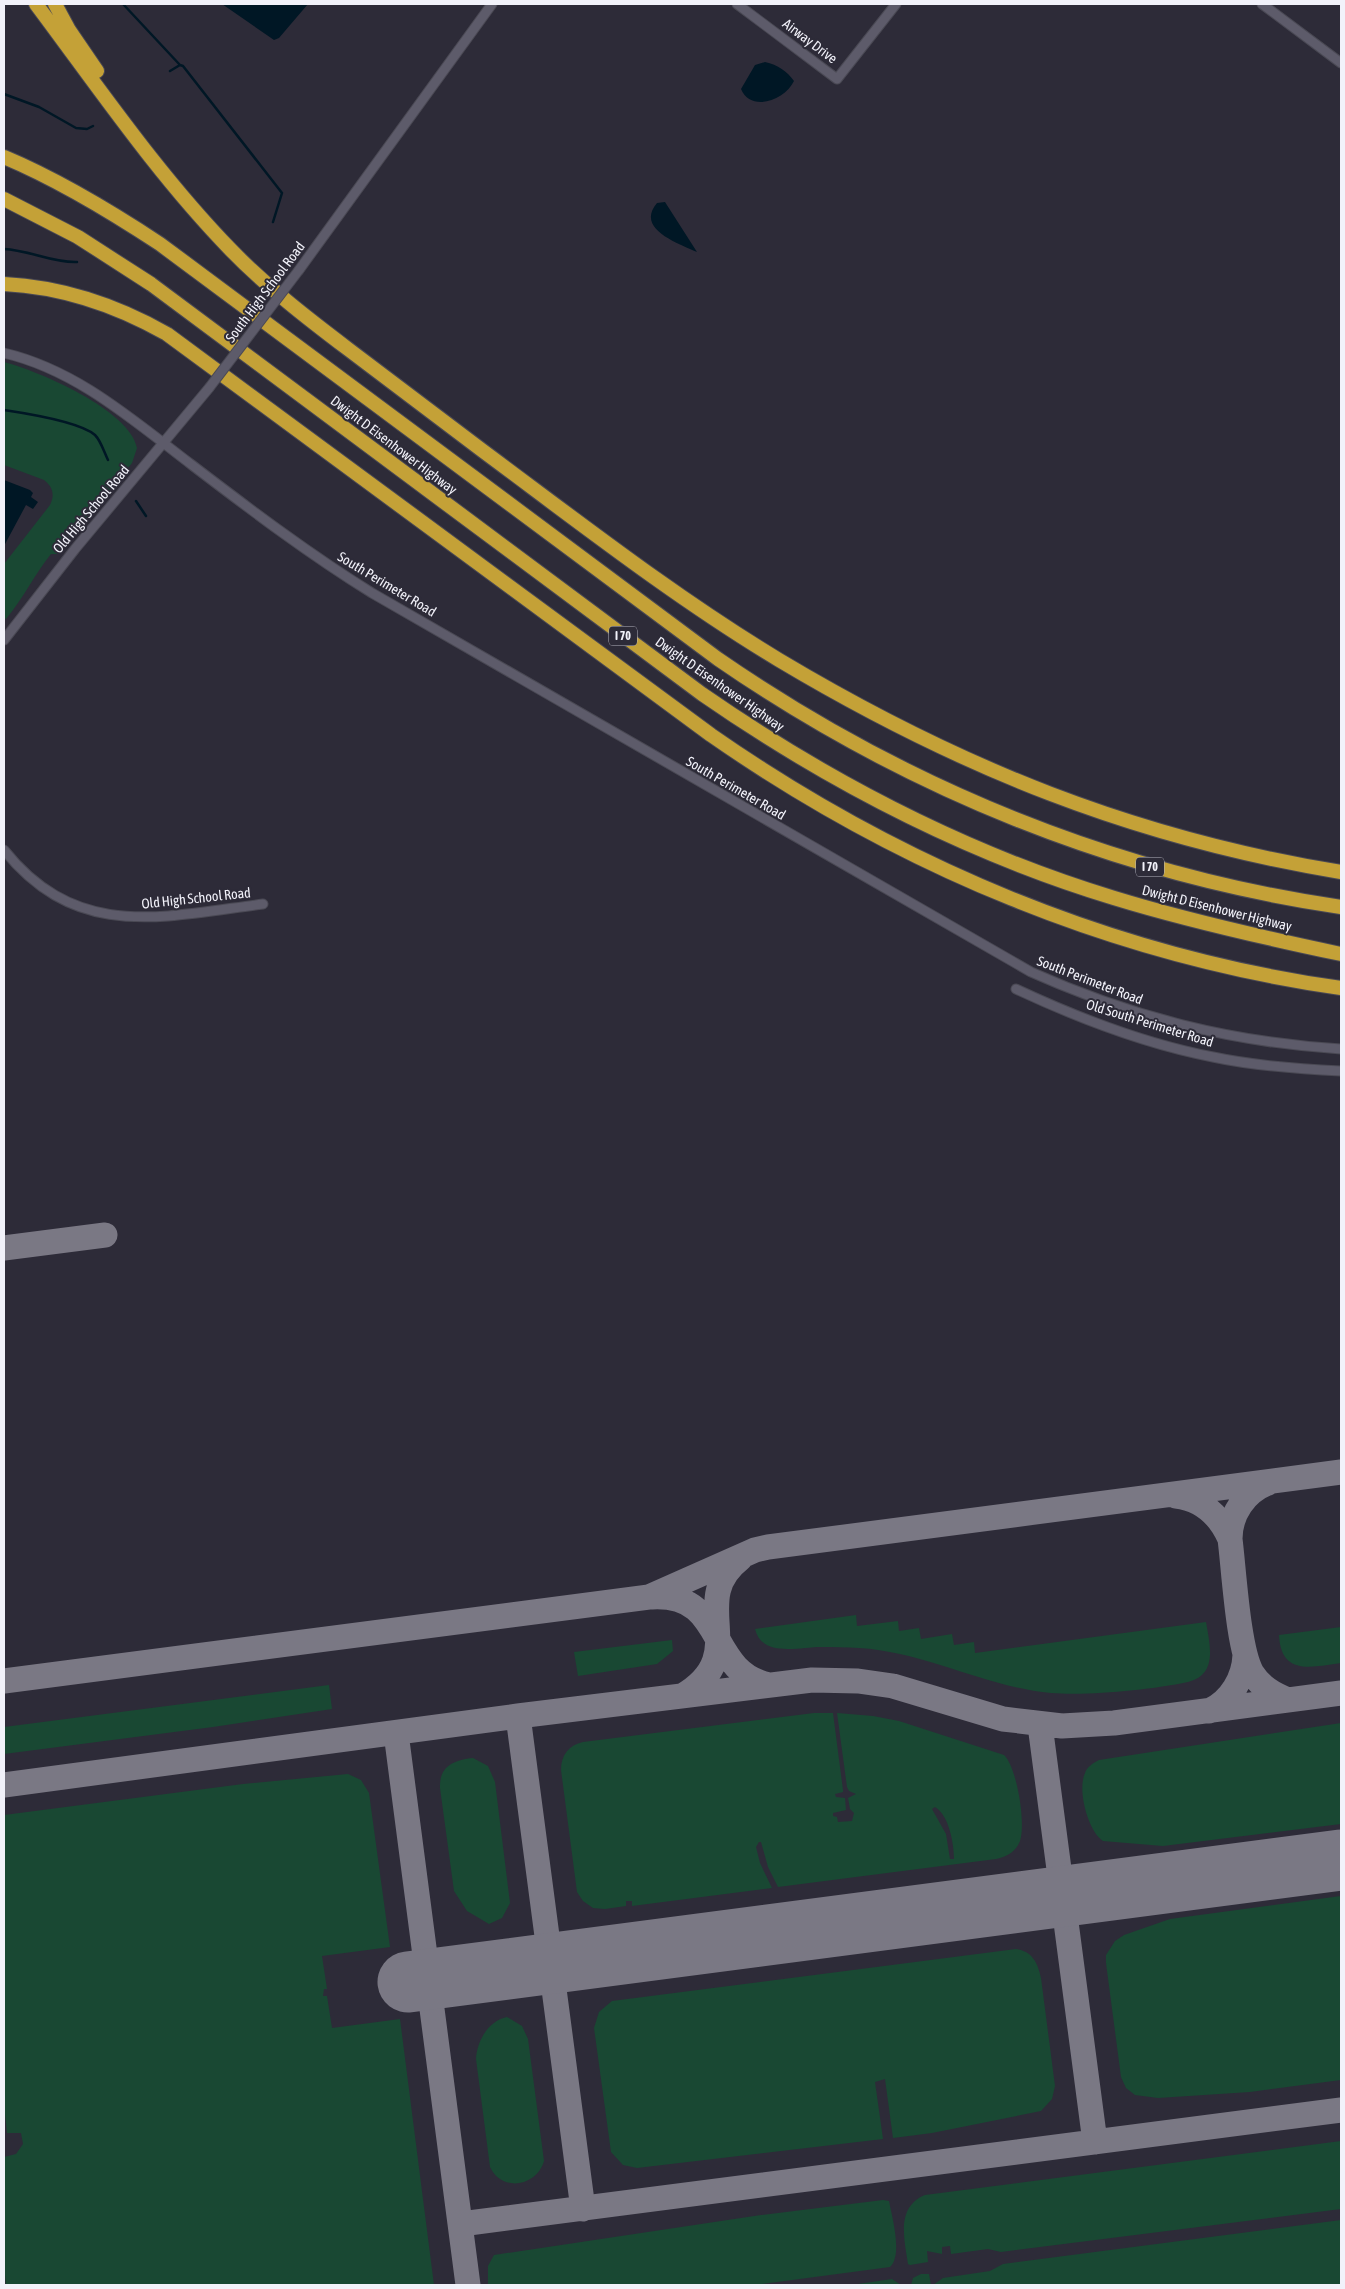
<svg xmlns="http://www.w3.org/2000/svg" width="1345" height="2289" font-family="'Asap Condensed',sans-serif">
	<rect width="100%" height="100%" fill="#2d2b38"/>
	<path fill="#194833" fill-rule="evenodd" d="M 4,362 C 39,371 130,410 137,448 L 132,463 L 58,554 L 51,554 C 34,575 23,599 6,619 L 4,618 L 4,564 L 50,505 C 55,495 53,487 44,480 L 4,465 Z
		M 856,1615 L 857,1626 L 898,1621 L 899,1631 L 919,1628 L 921,1639 L 952,1634 L 954,1645 L 974,1642 L 975,1653 L 1206,1622 C 1210,1645 1218,1675 1188,1682 C 1150,1690 1089,1696 1051,1693 C 985,1687 926,1652 859,1648 C 846,1647 834,1647 821,1647 C 799,1647 762,1658 755,1629 Z
		M 1341,1627 L 1341,1663 C 1311,1667 1281,1676 1279,1635 Z
		M 672,1640 L 673,1651 L 657,1664 L 578,1676 L 574,1652 Z
		M 329,1685 L 332,1709 L 213,1727 L 4,1754 L 4,1727 Z
		M 814,1713 L 833,1713 L 843,1790 L 843,1792 L 835,1794 L 836,1797 L 845,1798 L 846,1810 L 833,1813 L 833,1816 L 837,1817 L 838,1822 L 852,1821 L 854,1813 L 850,1809 L 848,1798 L 856,1794 L 849,1791 L 847,1787 L 837,1713 L 873,1716 L 899,1721 L 1004,1755 C 1017,1767 1026,1824 1020,1841 C 1016,1852 1006,1857 996,1859 L 778,1887 L 768,1867 L 761,1842 L 759,1842 L 756,1847 L 760,1863 L 772,1888 L 632,1906 L 632,1901 L 626,1901 L 626,1906 L 605,1909 L 593,1908 L 583,1901 L 577,1892 L 561,1770 C 561,1755 569,1745 583,1742 ZM 935,1807 C 949,1815 954,1844 954,1859 L 950,1859 L 946,1834 L 932,1809 Z
		M 1341,1723 L 1341,1824 L 1163,1846 L 1103,1841 C 1088,1831 1077,1790 1085,1773 C 1087,1767 1093,1763 1099,1760 Z
		M 473,1758 L 488,1766 L 495,1782 L 510,1903 L 502,1918 L 489,1924 L 467,1911 L 454,1891 L 440,1788 C 439,1766 454,1760 473,1758 Z
		M 348,1774 L 361,1780 L 369,1793 L 390,1947 L 322,1956 L 327,1989 L 324,1989 L 323,1996 L 327,1996 L 332,2028 L 400,2019 L 434,2285 L 6,2285 L 4,2266 L 4,2157 L 16,2154 L 23,2144 L 21,2133 L 7,2133 L 4,2105 L 4,1815 L 243,1784 Z
		M 1341,1896 L 1341,2080 L 1250,2092 L 1158,2098 L 1135,2095 L 1126,2088 L 1121,2077 L 1106,1963 L 1106,1955 L 1115,1941 L 1124,1935 L 1170,1919 Z
		M 1016,1949 C 1032,1951 1038,1963 1041,1978 L 1055,2086 L 1052,2099 L 1041,2111 L 932,2133 L 893,2138 L 885,2079 L 875,2082 L 883,2139 L 637,2168 L 623,2165 L 611,2152 L 594,2028 L 599,2012 L 612,2001 Z
		M 507,2017 L 522,2026 L 528,2039 L 544,2161 C 537,2186 502,2193 490,2167 L 476,2059 C 477,2041 488,2021 507,2017 Z
		M 1341,2141 L 1341,2209 L 1001,2252 L 988,2249 L 951,2254 L 950,2246 L 942,2247 L 942,2254 L 927,2251 L 928,2262 L 910,2265 L 908,2264 C 904,2238 896,2207 925,2195 Z
		M 883,2200 L 889,2201 C 892,2217 903,2255 890,2267 L 755,2285 L 488,2285 L 488,2266 L 494,2255 L 761,2215 Z
		M 1341,2220 L 1341,2285 L 933,2285 L 943,2278 L 990,2271 L 1003,2264 Z
		M 921,2274 L 929,2274 L 931,2285 L 911,2285 L 913,2278 Z
		M 892,2279 L 901,2285 L 849,2285 L 851,2285 Z"/>
	<path fill="#001725" d="M 222,4 L 308,4 L 279,38 L 274,40 Z
		M 765,62 C 778,65 787,71 794,81 C 785,100 751,113 741,89 L 755,65 Z
		M 665,202 L 697,252 C 678,243 635,229 657,203 Z
		M 4,480 L 30,490 L 33,493 L 31,497 L 38,502 L 33,509 L 26,505 L 4,546 Z"/>
	<g fill="none" stroke-linecap="round" stroke-linejoin="round">
		<path stroke="#001725" stroke-width="2.5" d="M 123,4 L 180,65 L 183,66 L 282,193 L 273,222
			M 170,71 L 180,65
			M 4,94 L 39,107 L 76,128 L 87,129 L 93,126
			M 4,249 C 29,250 52,263 77,262
			M 4,410 C 24,413 80,422 95,435 C 101,441 104,452 108,460
			M 136,501 L 146,516"/>
		<path stroke="#7a7884" stroke-width="25" d="M 4,1248 L 105,1235
			M 1268,1483 C 1245,1492 1230,1514 1230,1539 C 1234,1570 1238,1649 1252,1673 C 1261,1687 1273,1694 1288,1700
			M 1176,1496 C 1202,1499 1220,1516 1230,1539
			M 652,1597 C 728,1593 705,1671 769,1685
			M 4,1681 L 649,1597 L 755,1550 L 768,1547 L 1341,1472
			M 682,1696 C 754,1654 685,1602 740,1559
			M 1209,1711 C 1231,1701 1244,1678 1245,1655
			M 518,1716 L 583,2209
			M 1040,1725 L 1095,2142
			M 396,1733 L 468,2285
			M 4,1785 L 518,1716 L 812,1680 L 858,1681 L 893,1686 L 1003,1719 L 1062,1726 L 1114,1723 L 1341,1693
			M 461,2224 L 1341,2110"/>
		<path stroke="#7a7884" stroke-width="61" d="M 408,1982 L 1341,1860"/>
		<g stroke="#4a4954" stroke-width="11">
			<path id="minor" d="M 737,4 L 837,79 L 896,4
				M 1262,4 L 1341,63
				M 299,270 L 492,4
				M 4,353 C 77,370 134,421 192,465 C 251,510 309,554 372,593 L 1031,972 C 1132,1017 1230,1042 1341,1049
				M 4,640 L 75,549 L 209,388
				M 4,850 C 77,941 162,917 263,904
				M 1016,989 C 1078,1018 1145,1044 1213,1057 C 1255,1066 1298,1069 1341,1071"/>
		</g>
		<g stroke="#4a4954" stroke-width="16">
			<path id="highway" d="M 36,4 C 99,88 158,175 231,250 C 267,287 307,318 348,349 C 393,383 438,417 483,451 C 580,523 676,598 779,660 C 960,768 1134,838 1341,872
				M 55,4 L 69,30 L 97,71
				M 4,157 C 59,180 110,211 160,244 L 718,659 C 905,788 1116,874 1341,907
				M 4,199 L 78,237 L 151,284 L 702,694 C 829,782 966,853 1114,898 C 1189,921 1265,938 1341,954
				M 4,284 C 63,287 116,305 167,334 L 711,735 C 899,866 1114,956 1341,988"/>
		</g>
		<use href="#minor" stroke="#5d5b6a" stroke-width="9"/>
		<use href="#highway" stroke="#c4a137" stroke-width="14"/>
		<g stroke="#4a4954" stroke-width="11" stroke-linecap="butt">
			<path id="minor-bridge" d="M 209,388 L 299,270"/>
		</g>
		<use href="#minor-bridge" stroke="#5d5b6a" stroke-width="9"/>
	</g>
	<g text-anchor="middle" stroke-width="4" stroke-linejoin="round" paint-order="stroke">
		<g fill="#2d2b38" stroke="#b7b6c0" stroke-width="1">
			<rect x="609" y="626.5" width="28" height="19" rx="4"/>
			<rect x="1136" y="857.5" width="28" height="19" rx="4"/>
		</g>
		<g font-size="12" font-weight="bold" fill="#f2f2fa">
			<text x="623" y="640">I 70</text>
			<text x="1150" y="871">I 70</text>
		</g>
		<g font-size="14" fill="#f2f2fa" stroke="#2d2b38">
			<text transform="translate(810 41) rotate(37)" y="5">Airway Drive</text>
			<text transform="translate(265 292) rotate(-53)" y="5">South High School Road</text>
			<text transform="translate(394 445) rotate(37)" y="5">Dwight D Eisenhower Highway</text>
			<text transform="translate(91 509) rotate(-50)" y="5">Old High School Road</text>
			<text transform="translate(387 584) rotate(31)" y="5">South Perimeter Road</text>
			<text transform="translate(720 684) rotate(35)" y="5">Dwight D Eisenhower Highway</text>
			<text transform="translate(736 788) rotate(30)" y="5">South Perimeter Road</text>
			<text transform="translate(196 898) rotate(-6)" y="5">Old High School Road</text>
			<text transform="translate(1217 908) rotate(14)" y="5">Dwight D Eisenhower Highway</text>
			<text transform="translate(1090 980) rotate(21)" y="5">South Perimeter Road</text>
			<text transform="translate(1150 1023) rotate(17)" y="5">Old South Perimeter Road</text>
		</g>
	</g>
	<rect width="1345" height="2289" fill="none" stroke="#f2f2fa" stroke-width="10"/>
</svg>
